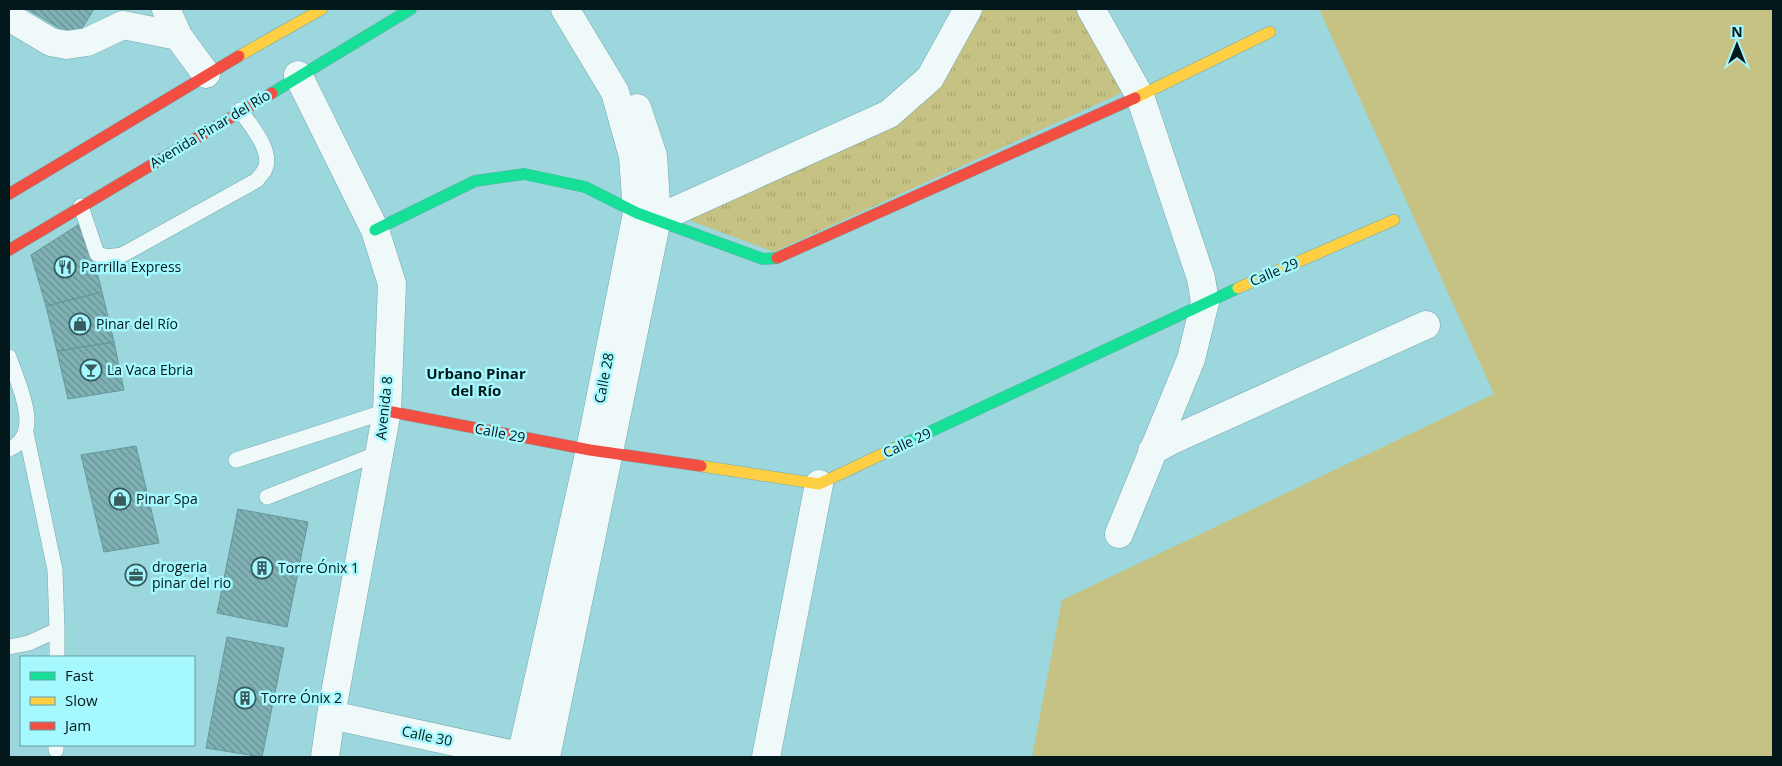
<svg xmlns="http://www.w3.org/2000/svg" width="1782" height="766" font-family="'Open Sans',sans-serif">
	<defs>
		<pattern id="park-tufts" width="24" height="20" patternUnits="userSpaceOnUse" patternTransform="scale(1.25)"><rect width="24" height="20" fill="#c6c283"/><path d="M3 7l-1-3M5 7V3M7 7l1-3M15 17l-1-3M17 17v-4M19 17l1-3" fill="none" stroke="#a8a671"/></pattern>
		<pattern id="building-back-hatch" width="6" height="6" patternUnits="userSpaceOnUse" patternTransform="scale(1.25)"><rect width="6" height="6" fill="#80b1b5"/><path d="M-1 5l2 2M0 0l6 6M5-1l2 2" fill="none" stroke="#678f92"/></pattern>
	</defs>
	<rect width="100%" height="100%" fill="#9bd7dc"/>
	<path fill="#c6c283" d="M 1319,9 L 1773,9 L 1773,757 L 1032,757 L 1062,600 L 1494,394 Z"/>
	<path fill="url(#park-tufts)" d="M 978,9 L 1073,9 L 1085,17 L 1128,90 L 774,252 L 675,215 L 894,122 Z"/>
	<path fill="url(#building-back-hatch)" stroke="#62989c" d="M 27,9 L 94,9 L 76,38 Z
		M 84,221 L 102,292 L 46,306 L 31,255 Z
		M 102,292 L 114,342 L 57,351 L 46,306 Z
		M 114,342 L 124,390 L 68,399 L 57,351 Z
		M 136,446 L 159,543 L 104,552 L 81,455 Z
		M 238,509 L 308,522 L 287,627 L 217,613 Z
		M 227,637 L 284,648 L 262,757 L 206,748 Z"/>
	<g fill="none" stroke-linecap="round" stroke-linejoin="round">
		<g stroke="#77a9ac" stroke-width="16">
			<path id="lane" d="M 81,206 L 97,254 L 108,257 L 122,255 L 257,180 C 259,177 262,174 264,171 C 275,152 250,125 240,110
				M 9,357 C 17,382 45,435 9,449
				M 236,460 L 387,411
				M 267,497 L 379,453
				M 9,647 L 29,643 L 57,630 L 55,570 L 26,433
				M 57,657 L 57,630
				M 56,750 L 56,745"/>
		</g>
		<g stroke="#77a9ac" stroke-width="29">
			<path id="street" d="M 166,9 L 178,36 L 206,74
				M 1091,9 L 1140,96 L 1201,278 L 1205,302 L 1191,359 L 1119,534
				M 9,17 L 51,42 L 67,45 L 87,42 L 123,25 L 178,36
				M 298,75 L 375,230 L 392,284 L 387,411 L 331,715 L 325,757
				M 657,219 L 889,114 L 930,78 L 968,9
				M 1152,451 L 1170,441 L 1426,325
				M 331,715 L 524,757
				M 521,757 L 590,450 L 637,213 L 633,156 L 615,92 L 565,9
				M 546,757 L 657,219 L 653,156 L 637,108
				M 766,757 L 819,484"/>
		</g>
		<g stroke="#77a9ac" stroke-width="12">
			<path id="fast" d="M 272,93 L 411,9
				M 375,230 L 475,181 L 524,174 L 585,187 L 637,213 L 763,259 L 777,258
				M 895,448 L 1238,288"/>
		</g>
		<g stroke="#77a9ac" stroke-width="12">
			<path id="slow" d="M 239,56 L 322,9
				M 1135,98 L 1270,32
				M 1238,288 L 1394,220
				M 701,466 L 819,484 L 895,448"/>
		</g>
		<g stroke="#77a9ac" stroke-width="12">
			<path id="jam" d="M 9,194 L 239,56
				M 9,250 L 272,93
				M 777,258 L 1135,98
				M 387,411 L 590,450 L 701,466"/>
		</g>
		<use href="#lane" stroke="#f0f9fa" stroke-width="15"/>
		<use href="#street" stroke="#f0f9fa" stroke-width="28"/>
		<use href="#fast" stroke="#16e098" stroke-width="11"/>
		<use href="#slow" stroke="#ffcf43" stroke-width="11"/>
		<use href="#jam" stroke="#f24e42" stroke-width="11"/>
	</g>
	<defs>
		<g id="restaurant-ring" transform="scale(1.125)"><circle r="9.5" fill="#a4f8fe" stroke="#385b5e" stroke-width="1.5"/><path d="M-5-6h1v4h1v-4h1v4h1v-4h1v5L-1.5 .5V6h-2V.5L-5-1ZM5-6V6H3V1.5H1.5Q1.5-4 5-6Z" fill="#385b5e"/></g>
		<g id="shop-ring" transform="scale(1.125)"><circle r="9.5" fill="#a4f8fe" stroke="#385b5e" stroke-width="1.5"/><path d="M-5-2.5h2.3a2.7 3.5 0 0 1 5.4 0H5L5.5 6h-11ZM-1.5-2.5h3a1.5 2.3 0 0 0-3 0Z" fill="#385b5e"/></g>
		<g id="bar-ring" transform="scale(1.125)"><circle r="9.5" fill="#a4f8fe" stroke="#385b5e" stroke-width="1.5"/><path d="M-6-5H6L.8 .8V4.5H3.5V6h-7V4.5H-.8V.8Z" fill="#385b5e"/></g>
		<g id="building-ring" transform="scale(1.125)"><circle r="9.5" fill="#a4f8fe" stroke="#385b5e" stroke-width="1.5"/><path d="M-4-6H4V6H1V3H-1V6H-4ZM-2.5-4.3h1.7v1.8h-1.7ZM.8-4.3h1.7v1.8H.8ZM-2.5-1h1.7V.8h-1.7ZM.8-1h1.7V.8H.8Z" fill="#385b5e"/></g>
		<g id="office-ring" transform="scale(1.125)"><circle r="9.5" fill="#a4f8fe" stroke="#385b5e" stroke-width="1.5"/><path d="M-6-3h4V-5.5h4V-3h4V5H-6ZM-1-4.5V-3h2v-1.5ZM-6 0V1H6V0Z" fill="#385b5e"/></g>
	</defs>
	<g fill-rule="evenodd">
		<use href="#restaurant-ring" x="65" y="267"/>
		<use href="#shop-ring" x="80" y="324"/>
		<use href="#bar-ring" x="91" y="370"/>
		<use href="#shop-ring" x="120" y="499"/>
		<use href="#building-ring" x="262" y="568"/>
		<use href="#office-ring" x="136" y="575"/>
		<use href="#building-ring" x="245" y="698"/>
	</g>
	<g text-anchor="middle" stroke-width="5" stroke-linejoin="round" paint-order="stroke">
		<g font-size="14" fill="#02181a" stroke="#a4f8fe">
			<text transform="translate(210 129) rotate(-31)" y="5">Avenida Pinar del Río</text>
			<text transform="translate(1274 272) rotate(-23)" y="5">Calle 29</text>
			<text transform="translate(604 378) rotate(-79)" y="5">Calle 28</text>
			<text transform="translate(384 408) rotate(-84)" y="5">Avenida 8</text>
			<text transform="translate(500 433) rotate(11)" y="5">Calle 29</text>
			<text transform="translate(907 443) rotate(-25)" y="5">Calle 29</text>
			<text transform="translate(427 736) rotate(12)" y="5">Calle 30</text>
		</g>
		<g font-size="14" fill="#02181a" stroke="#a4f8fe" text-anchor="start">
			<text x="81" y="272">Parrilla Express</text>
			<text x="96" y="329">Pinar del Río</text>
			<text x="107" y="375">La Vaca Ebria</text>
			<text x="136" y="504">Pinar Spa</text>
			<text x="152" y="572">drogeria<tspan x="152" dy="16">pinar del rio</tspan></text>
			<text x="278" y="573">Torre Ónix 1</text>
			<text x="261" y="703">Torre Ónix 2</text>
		</g>
		<g font-size="15" font-weight="bold" fill="#02181a" stroke="#a4f8fe">
			<text x="476" y="379">Urbano Pinar<tspan x="476" dy="17">del Río</tspan></text>
		</g>
	</g>
	<rect width="1782" height="766" fill="none" stroke="#02181a" stroke-width="20"/>
	<rect x="20" y="656" width="175" height="90" fill="#a4f8fe" stroke="#639ea3"/>
	<rect x="30" y="672" width="25" height="8" fill="#16e098" stroke="#639ea3"/>
	<text x="65" y="681" font-size="15" fill="#02181a">Fast</text>
	<rect x="30" y="697" width="25" height="8" fill="#ffcf43" stroke="#639ea3"/>
	<text x="65" y="706" font-size="15" fill="#02181a">Slow</text>
	<rect x="30" y="722" width="25" height="8" fill="#f24e42" stroke="#639ea3"/>
	<text x="65" y="731" font-size="15" fill="#02181a">Jam</text>
	<g transform="translate(1737 45)" stroke="#a4f8fe" stroke-width="4" paint-order="stroke">
	<path d="M0-4L9 19L0 12L-9 19Z" fill="#02181a"/>
	<text y="-8" font-size="14" font-weight="bold" text-anchor="middle" fill="#02181a">N</text>
	</g>
</svg>
